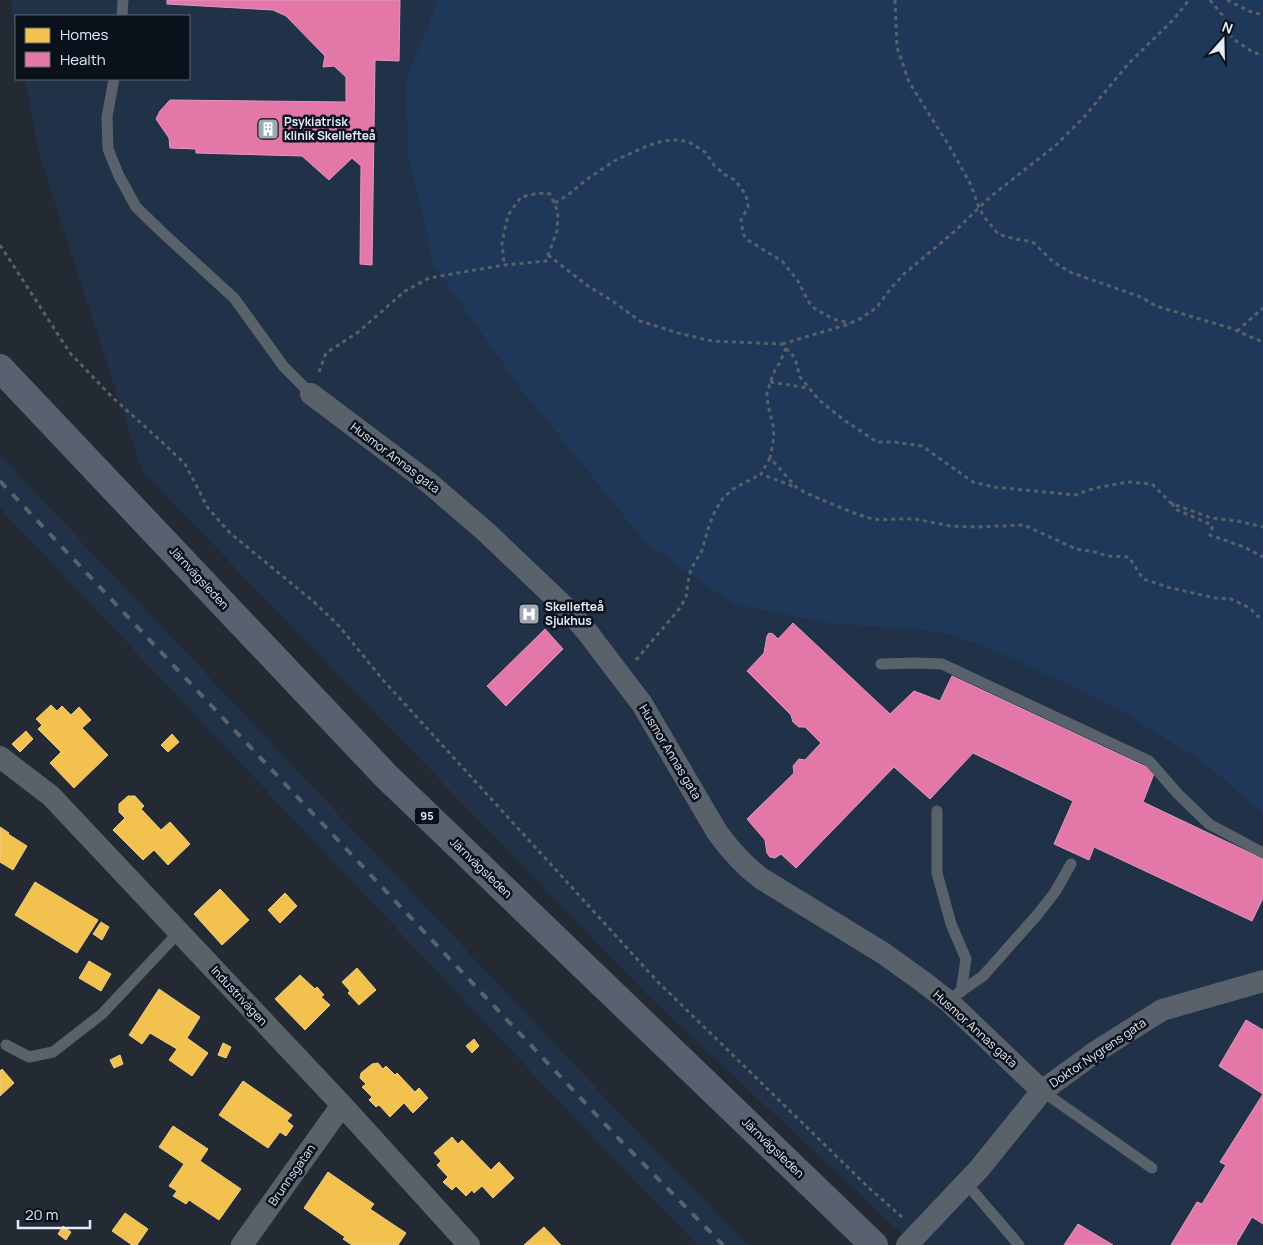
<svg xmlns="http://www.w3.org/2000/svg" width="1263" height="1245" font-family="Manrope,sans-serif">
	<rect width="100%" height="100%" fill="#232a34"/>
	<path fill="#203148" d="M 12,0 L 438,0 L 405,80 L 408,154 L 912,629 L 950,635 L 995,651 L 1067,685 L 1129,716 L 1205,764 L 1263,814 L 1263,1245 L 914,1245 L 647,995 L 142,471 L 39,154 L 25,79 L 189,79 L 189,16 L 16,16 L 16,33 L 11,6 Z
		M 0,455 L 633,1127 L 748,1245 L 697,1245 L 607,1152 L 0,508 Z"/>
	<path fill="#1f3758" d="M 438,0 L 1263,0 L 1263,814 L 1205,764 L 1129,716 L 1067,685 L 995,651 L 950,635 L 912,629 L 826,623 L 734,604 L 646,543 L 516,383 L 433,263 L 408,154 L 405,80 Z"/>
	<path fill="#f2c14e" stroke="#eece81" d="M 51,705 L 57,711 L 62,706 L 71,715 L 79,707 L 91,720 L 82,728 L 108,755 L 74,788 L 50,763 L 61,752 L 38,729 L 42,725 L 36,719 Z
		M 26,731 L 33,739 L 20,752 L 12,744 Z
		M 172,734 L 179,742 L 168,752 L 161,745 Z
		M 128,796 L 135,796 L 144,806 L 141,809 L 161,830 L 170,822 L 190,844 L 168,865 L 154,850 L 143,860 L 113,830 L 125,818 L 119,812 L 119,804 Z
		M 0,827 L 9,833 L 8,834 L 27,846 L 13,870 L 0,862 Z
		M 35,882 L 98,920 L 77,953 L 15,915 Z
		M 220,889 L 249,920 L 222,945 L 194,914 Z
		M 285,893 L 297,906 L 280,923 L 268,910 Z
		M 101,922 L 109,927 L 102,940 L 93,934 Z
		M 89,961 L 111,974 L 101,991 L 79,978 Z
		M 357,968 L 376,990 L 359,1005 L 348,993 L 350,991 L 342,982 Z
		M 300,975 L 315,989 L 317,987 L 324,995 L 321,997 L 330,1005 L 305,1030 L 275,999 Z
		M 159,989 L 200,1017 L 187,1038 L 208,1053 L 192,1076 L 169,1060 L 177,1049 L 150,1033 L 142,1044 L 129,1035 Z
		M 474,1039 L 479,1046 L 472,1053 L 466,1046 Z
		M 223,1043 L 231,1047 L 226,1058 L 218,1055 Z
		M 120,1055 L 123,1064 L 114,1068 L 110,1060 Z
		M 378,1063 L 383,1069 L 386,1066 L 395,1075 L 397,1073 L 415,1092 L 419,1088 L 428,1098 L 413,1113 L 404,1103 L 390,1117 L 379,1105 L 376,1107 L 369,1100 L 372,1097 L 362,1087 L 366,1084 L 360,1078 L 361,1073 L 372,1064 Z
		M 2,1069 L 14,1083 L 0,1096 L 0,1071 Z
		M 243,1081 L 292,1115 L 287,1121 L 293,1126 L 286,1136 L 280,1132 L 268,1148 L 219,1115 Z
		M 173,1126 L 208,1149 L 200,1161 L 241,1189 L 219,1220 L 189,1200 L 186,1204 L 173,1196 L 177,1191 L 169,1186 L 184,1164 L 159,1147 Z
		M 452,1137 L 458,1144 L 462,1140 L 491,1170 L 499,1162 L 514,1178 L 493,1198 L 482,1186 L 474,1193 L 472,1190 L 466,1196 L 456,1186 L 452,1190 L 443,1182 L 448,1177 L 437,1165 L 441,1161 L 434,1153 Z
		M 328,1172 L 374,1204 L 370,1209 L 406,1233 L 398,1245 L 352,1245 L 343,1239 L 345,1237 L 304,1208 Z
		M 125,1213 L 148,1229 L 137,1245 L 132,1245 L 112,1231 Z
		M 63,1226 L 71,1232 L 66,1240 L 58,1234 Z
		M 544,1227 L 561,1245 L 524,1245 Z"/>
	<path fill="#e377a8" stroke="#e39ac0" d="M 167,0 L 400,0 L 399,61 L 375,60 L 372,265 L 360,264 L 361,166 L 352,158 L 329,180 L 302,156 L 196,153 L 196,149 L 170,148 L 169,138 L 156,119 L 160,111 L 170,100 L 346,102 L 346,77 L 334,66 L 323,67 L 325,56 L 286,16 L 273,10 L 167,4 Z
		M 793,623 L 890,714 L 914,691 L 940,701 L 952,676 L 1155,771 L 1143,802 L 1263,859 L 1263,898 L 1252,921 L 1094,847 L 1089,860 L 1054,844 L 1073,801 L 973,753 L 930,799 L 894,767 L 796,868 L 781,854 L 775,858 L 770,857 L 767,853 L 765,840 L 747,819 L 794,773 L 793,766 L 799,759 L 805,760 L 821,743 L 805,727 L 799,727 L 793,722 L 791,715 L 747,671 L 764,653 L 767,636 L 769,633 L 773,634 L 778,639 Z
		M 545,629 L 563,649 L 506,706 L 487,686 Z
		M 1246,1020 L 1263,1030 L 1263,1094 L 1219,1066 Z
		M 1263,1094 L 1263,1224 L 1252,1217 L 1236,1244 L 1237,1245 L 1171,1245 L 1197,1202 L 1202,1204 L 1226,1165 L 1220,1162 Z
		M 1078,1224 L 1113,1245 L 1064,1245 Z"/>
	<g fill="none" stroke-linecap="round" stroke-linejoin="round">
		<path stroke="#596069" stroke-width="3" stroke-dasharray="4 4" stroke-linecap="butt" d="M 895,0 L 897,47 L 909,82 L 951,149 L 971,185 L 979,208 L 985,218 L 998,234 L 1015,239 L 1028,241 L 1034,243 L 1053,262 L 1072,273 L 1141,297 L 1156,306 L 1230,328 L 1263,342
			M 1210,0 L 1224,17 L 1227,28 L 1232,38 L 1254,53 L 1263,54
			M 1227,0 L 1249,11 L 1263,15
			M 555,203 L 569,194 L 586,180 L 614,161 L 647,146 L 663,141 L 679,140 L 689,142 L 705,152 L 714,165 L 725,175 L 735,180 L 746,195 L 748,207 L 741,220 L 743,233 L 746,239 L 782,261 L 798,281 L 808,301 L 814,308 L 833,319 L 850,323
			M 0,245 L 70,353 L 112,397 L 162,442 L 185,464 L 208,508 L 230,533 L 314,602 L 339,626 L 383,680 L 657,981 L 869,1188 L 902,1217
			M 548,255 L 588,286 L 611,300 L 640,321 L 678,333 L 712,341 L 782,344 L 795,358 L 800,377 L 819,400 L 844,420 L 877,442 L 894,442 L 922,446 L 973,482 L 994,487 L 1075,495 L 1095,488 L 1128,482 L 1152,484 L 1171,503 L 1211,518 L 1238,521 L 1263,527
			M 1237,331 L 1263,308
			M 782,344 L 846,325 L 860,319 L 877,307 L 891,288 L 904,274 L 955,231 L 990,197 L 1055,146 L 1085,116 L 1129,63 L 1174,19 L 1189,0
			M 786,348 L 780,362 L 773,374 L 767,393 L 768,405 L 773,425 L 774,437 L 770,458 L 796,487 L 806,493 L 851,512 L 869,518 L 881,520 L 897,519 L 915,519 L 950,526 L 976,527 L 1024,525 L 1076,549 L 1095,552 L 1107,556 L 1129,557 L 1143,579 L 1167,587 L 1215,598 L 1231,599 L 1250,608 L 1257,616 L 1263,617
			M 319,372 L 326,353 L 357,333 L 405,291 L 429,278 L 504,265 L 546,261 L 557,231 L 558,212 L 550,194 L 539,193 L 521,197 L 508,215 L 502,242 L 504,265
			M 770,382 L 808,388
			M 770,458 L 761,474 L 795,487
			M 1172,503 L 1175,509 L 1212,525 L 1212,531 L 1210,535 L 1244,547 L 1263,557
			M 636,660 L 680,608 L 686,597 L 688,582 L 691,569 L 702,550 L 709,526 L 715,511 L 723,498 L 733,489 L 761,474"/>
		<path stroke="#59616b" stroke-width="11" d="M 122,16 L 123,0
			M 114,79 L 107,117 L 108,149 L 119,176 L 136,207 L 164,234 L 234,298 L 284,367 L 311,394
			M 881,664 L 915,663 L 942,664 L 1149,761 L 1178,794 L 1209,824 L 1263,853
			M 937,811 L 937,873 L 951,924 L 966,959 L 961,992
			M 957,994 L 983,976 L 1038,914 L 1055,892 L 1071,864
			M 6,1045 L 29,1057 L 53,1052 L 102,1014 L 179,932
			M 1042,1091 L 1152,1168
			M 966,1183 L 1019,1245"/>
		<path stroke="#59616b" stroke-width="22" d="M 311,394 L 428,482 L 485,531 L 567,609 L 588,633 L 642,704 L 717,832 C 730,850 744,866 762,879 L 883,953 L 922,981 L 948,1001 L 1042,1091
			M 0,757 L 51,796 L 342,1105 L 469,1245
			M 242,1245 L 342,1105
			M 907,1245 L 979,1169 L 1042,1091 L 1097,1051 L 1162,1010 L 1263,981"/>
		<path stroke="#596170" stroke-width="28" d="M 0,368 L 386,776 L 874,1245"/>
		<path stroke="#5a616a" stroke-width="4" stroke-dasharray="9 9" stroke-linecap="butt" d="M 0,481 L 620,1140 L 723,1245"/>
	</g>
	<defs>
		<g id="building-square" transform="scale(1.125)"><rect x="-9" y="-9" width="18" height="18" rx="4" fill="#a0a8b4" stroke="#0b111a"/><path d="M-4-6H4V6H1V3H-1V6H-4ZM-2.5-4.3h1.7v1.8h-1.7ZM.8-4.3h1.7v1.8H.8ZM-2.5-1h1.7V.8h-1.7ZM.8-1h1.7V.8H.8Z" fill="#fff"/></g>
		<g id="hospital-square" transform="scale(1.125)"><rect x="-9" y="-9" width="18" height="18" rx="4" fill="#a0a8b4" stroke="#0b111a"/><path d="M-5-5h3v3.5h4V-5h3V5h-3V1.5h-4V5h-3Z" fill="#fff"/></g>
	</defs>
	<g fill-rule="evenodd">
		<use href="#building-square" x="268" y="129"/>
		<use href="#hospital-square" x="529" y="614"/>
	</g>
	<g text-anchor="middle" stroke-width="5" stroke-linejoin="round" paint-order="stroke">
		<rect fill="#0b111a" stroke="#a2aab6" stroke-width="1" x="414.5" y="807.5" width="25" height="17" rx="4"/>
		<g font-size="11" font-weight="bold" fill="#e3ecf9">
			<text x="427" y="820">95</text>
		</g>
		<g font-size="12" font-weight="bold" fill="#e3ecf9" stroke="#0b111a" text-anchor="start">
			<text x="284" y="126">Psykiatrisk<tspan x="284" dy="14">klinik Skellefteå</tspan></text>
			<text x="545" y="611">Skellefteå<tspan x="545" dy="14">Sjukhus</tspan></text>
		</g>
		<g font-size="12" fill="#e3ecf9" stroke="#0b111a">
			<text transform="translate(395 458) rotate(37)" y="4">Husmor Annas gata</text>
			<text transform="translate(199 578) rotate(47)" y="4">Järnvägsleden</text>
			<text transform="translate(670 752) rotate(59)" y="4">Husmor Annas gata</text>
			<text transform="translate(481 868) rotate(44)" y="4">Järnvägsleden</text>
			<text transform="translate(239 996) rotate(47)" y="4">Industrivägen</text>
			<text transform="translate(975 1029) rotate(42)" y="4">Husmor Annas gata</text>
			<text transform="translate(1098 1053) rotate(-34)" y="4">Doktor Nygrens gata</text>
			<text transform="translate(773 1148) rotate(44)" y="4">Järnvägsleden</text>
			<text transform="translate(292 1175) rotate(-55)" y="4">Brunnsgatan</text>
		</g>
	</g>
	<rect x="15" y="15" width="175" height="65" fill="#0b111a" stroke="#616973"/>
	<rect x="25" y="28" width="25" height="15" fill="#f2c14e" stroke="#616973"/>
	<text x="60" y="40" font-size="15" fill="#e3ecf9">Homes</text>
	<rect x="25" y="52" width="25" height="15" fill="#e377a8" stroke="#616973"/>
	<text x="60" y="65" font-size="15" fill="#e3ecf9">Health</text>
	<g transform="translate(1223 40) rotate(20)" stroke="#0b111a" stroke-width="4" paint-order="stroke">
	<path d="M0-4L9 19L0 12L-9 19Z" fill="#e3ecf9"/>
	<text y="-8" font-size="14" font-weight="bold" text-anchor="middle" fill="#e3ecf9">N</text>
	</g>
	<path d="M18 1220v8h72v-8" fill="none" stroke="#e3ecf9" stroke-width="2.5"/>
	<text x="25" y="1220" font-size="15" fill="#e3ecf9" stroke="#0b111a" stroke-width="4" paint-order="stroke">20 m</text>
</svg>
